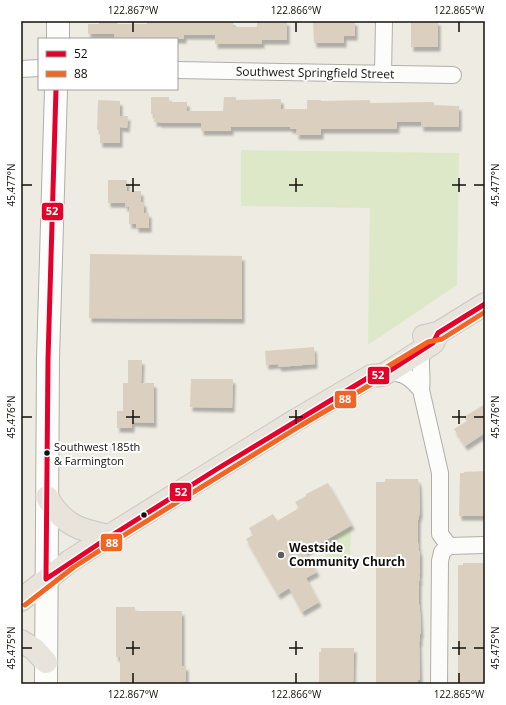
<svg xmlns="http://www.w3.org/2000/svg" width="506" height="705" font-family="'Open Sans',sans-serif">
	<defs>
		<filter id="shadow"><feDropShadow dx="2.5" dy="4.5" stdDeviation="1" flood-color="#0004"/></filter>
	</defs>
	<rect width="100%" height="100%" fill="#edebe2"/>
	<path fill="#dde8c8" d="M 241,150 L 459,153 L 457,285 L 368,345 L 370,208 L 241,206 Z
		M 351,527 L 350,566 L 330,566 L 320,545 Z"/>
	<path fill="#dbd0bf" filter="url(#shadow)" d="M 99,21 L 117,21 L 117,24 L 147,24 L 147,21 L 233,21 L 233,27 L 257,27 L 257,21 L 287,21 L 287,40 L 262,40 L 262,44 L 215,44 L 215,35 L 184,35 L 184,39 L 114,39 L 114,34 L 88,34 L 88,24 L 99,24 Z
		M 326,21 L 355,21 L 355,36 L 344,36 L 344,43 L 314,43 L 313,22 L 326,22 Z
		M 411,21 L 438,21 L 438,47 L 411,47 Z
		M 151,97 L 169,97 L 169,102 L 187,102 L 187,111 L 223,111 L 224,97 L 236,97 L 236,100 L 281,99 L 281,109 L 307,109 L 307,100 L 321,100 L 321,101 L 370,100 L 370,103 L 434,102 L 434,105 L 459,106 L 459,127 L 421,127 L 421,122 L 397,122 L 397,129 L 321,129 L 321,135 L 296,135 L 297,129 L 290,129 L 290,127 L 231,127 L 231,131 L 201,131 L 201,123 L 159,123 L 159,122 L 154,122 L 155,114 L 151,114 Z
		M 98,100 L 120,101 L 120,116 L 128,116 L 127,128 L 120,127 L 120,143 L 100,143 L 100,130 L 97,130 Z
		M 108,180 L 127,180 L 127,191 L 141,191 L 141,202 L 144,202 L 144,213 L 149,213 L 149,228 L 136,228 L 136,224 L 129,224 L 129,207 L 125,207 L 125,203 L 108,203 Z
		M 90,254 L 242,256 L 242,319 L 89,318 Z
		M 314,347 L 315,364 L 279,367 L 278,364 L 266,365 L 265,351 Z
		M 128,360 L 142,360 L 141,383 L 154,383 L 154,423 L 132,422 L 132,428 L 117,428 L 117,411 L 123,411 L 123,383 L 128,383 Z
		M 191,379 L 233,379 L 232,408 L 190,407 Z
		M 485,404 L 485,433 L 465,446 L 454,429 L 467,421 L 464,417 Z
		M 485,471 L 485,516 L 459,516 L 460,473 L 464,473 L 464,472 Z
		M 385,479 L 418,479 L 418,482 L 419,482 L 420,512 L 418,520 L 418,543 L 419,551 L 420,551 L 420,574 L 419,574 L 420,581 L 419,581 L 419,604 L 420,612 L 421,634 L 420,634 L 420,642 L 419,642 L 420,680 L 418,680 L 418,684 L 376,684 L 376,482 L 385,482 Z
		M 328,483 L 352,525 L 305,552 L 317,572 L 306,578 L 319,602 L 302,612 L 289,588 L 278,595 L 246,539 L 253,535 L 249,528 L 273,514 L 277,521 L 299,508 L 295,502 L 306,496 L 306,494 Z
		M 463,563 L 485,563 L 485,684 L 458,684 L 458,565 L 463,565 Z
		M 116,607 L 135,607 L 135,611 L 182,611 L 182,666 L 186,666 L 186,682 L 182,682 L 182,684 L 120,684 L 120,657 L 116,657 Z
		M 321,648 L 354,648 L 353,684 L 319,684 L 319,652 L 321,652 Z"/>
	<g fill="none" stroke-linecap="round" stroke-linejoin="round">
		<g stroke="#b0afa9" stroke-width="18">
			<path id="street" d="M 21,69 L 39,68
				M 177,70 L 453,75
				M 383,74 L 384,21
				M 422,350 C 419,366 423,375 421,390 L 440,473 L 440,534 L 449,546 L 442,552 L 440,561 L 439,684
				M 388,372 C 405,373 411,378 421,390
				M 449,546 L 485,545"/>
		</g>
		<g stroke="#b0afa9" stroke-width="24">
			<path id="secondary" d="M 58,39 L 58,21
				M 46,684 L 48,359 L 56,89"/>
		</g>
		<g stroke="#c9c8c4" stroke-width="24">
			<path id="primary" d="M 424,336 L 438,333 L 485,304
				M 47,497 C 63,525 79,530 109,536
				M 21,600 L 70,561 L 109,536 L 296,420 L 371,376 L 382,375 L 388,372 L 433,343 L 438,333
				M 21,641 L 34,649 L 46,662"/>
		</g>
		<use href="#street" stroke="#fcfcfb" stroke-width="16"/>
		<use href="#secondary" stroke="#fcfcfb" stroke-width="22"/>
		<use href="#primary" stroke="#e8e4db" stroke-width="22"/>
		<g stroke="#fff" stroke-width="8">
			<path id="bus-1" d="M 46,579 L 106,539 L 217,469 L 371,376 L 382,375 L 388,372 L 433,343 L 438,333 L 485,304
				M 46,579 L 48,359 L 56,89"/>
		</g>
		<g stroke="#fff" stroke-width="8">
			<path id="bus-2" d="M 25,605 L 74,567 L 113,542 L 300,426 L 375,382 L 382,370 L 428,342 L 442,339 L 485,312"/>
		</g>
		<use href="#bus-1" stroke="#e4002b" stroke-width="5"/>
		<use href="#bus-2" stroke="#f26522" stroke-width="5"/>
	</g>
	<path fill="none" stroke="#12110c" stroke-width="1.5" d="M 133,22 L 133,32M 296,22 L 296,32M 459,22 L 459,32M 133,178 L 133,192M 296,178 L 296,192M 459,178 L 459,192M 22,185 L 32,185M 126,185 L 140,185M 289,185 L 303,185M 452,185 L 466,185M 474,185 L 484,185M 133,410 L 133,424M 296,410 L 296,424M 459,410 L 459,424M 22,417 L 32,417M 126,417 L 140,417M 289,417 L 303,417M 452,417 L 466,417M 474,417 L 484,417M 133,641 L 133,655M 296,641 L 296,655M 459,641 L 459,655M 22,648 L 32,648M 126,648 L 140,648M 289,648 L 303,648M 452,648 L 466,648M 474,648 L 484,648M 133,673 L 133,683M 296,673 L 296,683M 459,673 L 459,683"/>
	<g fill="#12110c" stroke="#fff" stroke-width="1.5">
		<circle cx="47" cy="453" r="3.5"/>
		<circle cx="144" cy="515" r="3.5"/>
	</g>
	<circle fill="#5f5d57" stroke="#fff" stroke-width="1.5" cx="281" cy="555" r="4"/>
	<g text-anchor="middle" stroke-width="4" stroke-linejoin="round" paint-order="stroke">
		<g font-size="11" fill="#12110c" stroke="#fff" text-anchor="start">
			<text x="54" y="451">Southwest 185th<tspan x="54" dy="14">&amp; Farmington</tspan></text>
		</g>
		<g font-size="12" fill="#12110c" stroke="#fff">
			<text transform="translate(315 73) rotate(1)" y="4">Southwest Springfield Street</text>
		</g>
		<g font-size="12" font-weight="bold" fill="#12110c" stroke="#fff" text-anchor="start">
			<text x="289" y="552">Westside<tspan x="289" dy="14">Community Church</tspan></text>
		</g>
	</g>
	<g stroke="#fff" stroke-width="1.5">
		<rect x="41" y="202" width="23" height="19" rx="4" fill="#e4002b"/>
		<rect x="367" y="366" width="23" height="19" rx="4" fill="#e4002b"/>
		<rect x="334" y="390" width="23" height="19" rx="4" fill="#f26522"/>
		<rect x="169" y="482" width="23" height="20" rx="4" fill="#e4002b"/>
		<rect x="100" y="533" width="23" height="19" rx="4" fill="#f26522"/>
	</g>
	<g font-size="11" text-anchor="middle" font-weight="bold" fill="#fff">
		<text x="52" y="215">52</text>
		<text x="378" y="379">52</text>
		<text x="345" y="403">88</text>
		<text x="181" y="496">52</text>
		<text x="112" y="547">88</text>
	</g>
	<rect width="506" height="705" fill="none" stroke="#ffffff" stroke-width="44"/>
	<rect x="38" y="38" width="140" height="52" fill="#ffffff" stroke="#a0a09e"/>
	<rect x="46" y="51" width="20" height="6" fill="#e4002b" stroke="#a0a09e"/>
	<text x="74" y="58" font-size="12" fill="#12110c">52</text>
	<rect x="46" y="71" width="20" height="6" fill="#f26522" stroke="#a0a09e"/>
	<text x="74" y="78" font-size="12" fill="#12110c">88</text>
	<rect x="22" y="22" width="462" height="661" fill="none" stroke="#12110c" stroke-width="1.5"/>
	<g font-size="10" text-anchor="middle" fill="#12110c">
		<text x="133" y="14">122.867°W</text>
		<text x="296" y="14">122.866°W</text>
		<text x="459" y="14">122.865°W</text>
		<text transform="translate(11 185) rotate(-90)" y="4">45.477°N</text>
		<text transform="translate(495 185) rotate(-90)" y="4">45.477°N</text>
		<text transform="translate(11 417) rotate(-90)" y="4">45.476°N</text>
		<text transform="translate(495 417) rotate(-90)" y="4">45.476°N</text>
		<text transform="translate(11 648) rotate(-90)" y="4">45.475°N</text>
		<text transform="translate(495 648) rotate(-90)" y="4">45.475°N</text>
		<text x="133" y="698">122.867°W</text>
		<text x="296" y="698">122.866°W</text>
		<text x="459" y="698">122.865°W</text>
	</g>
</svg>
